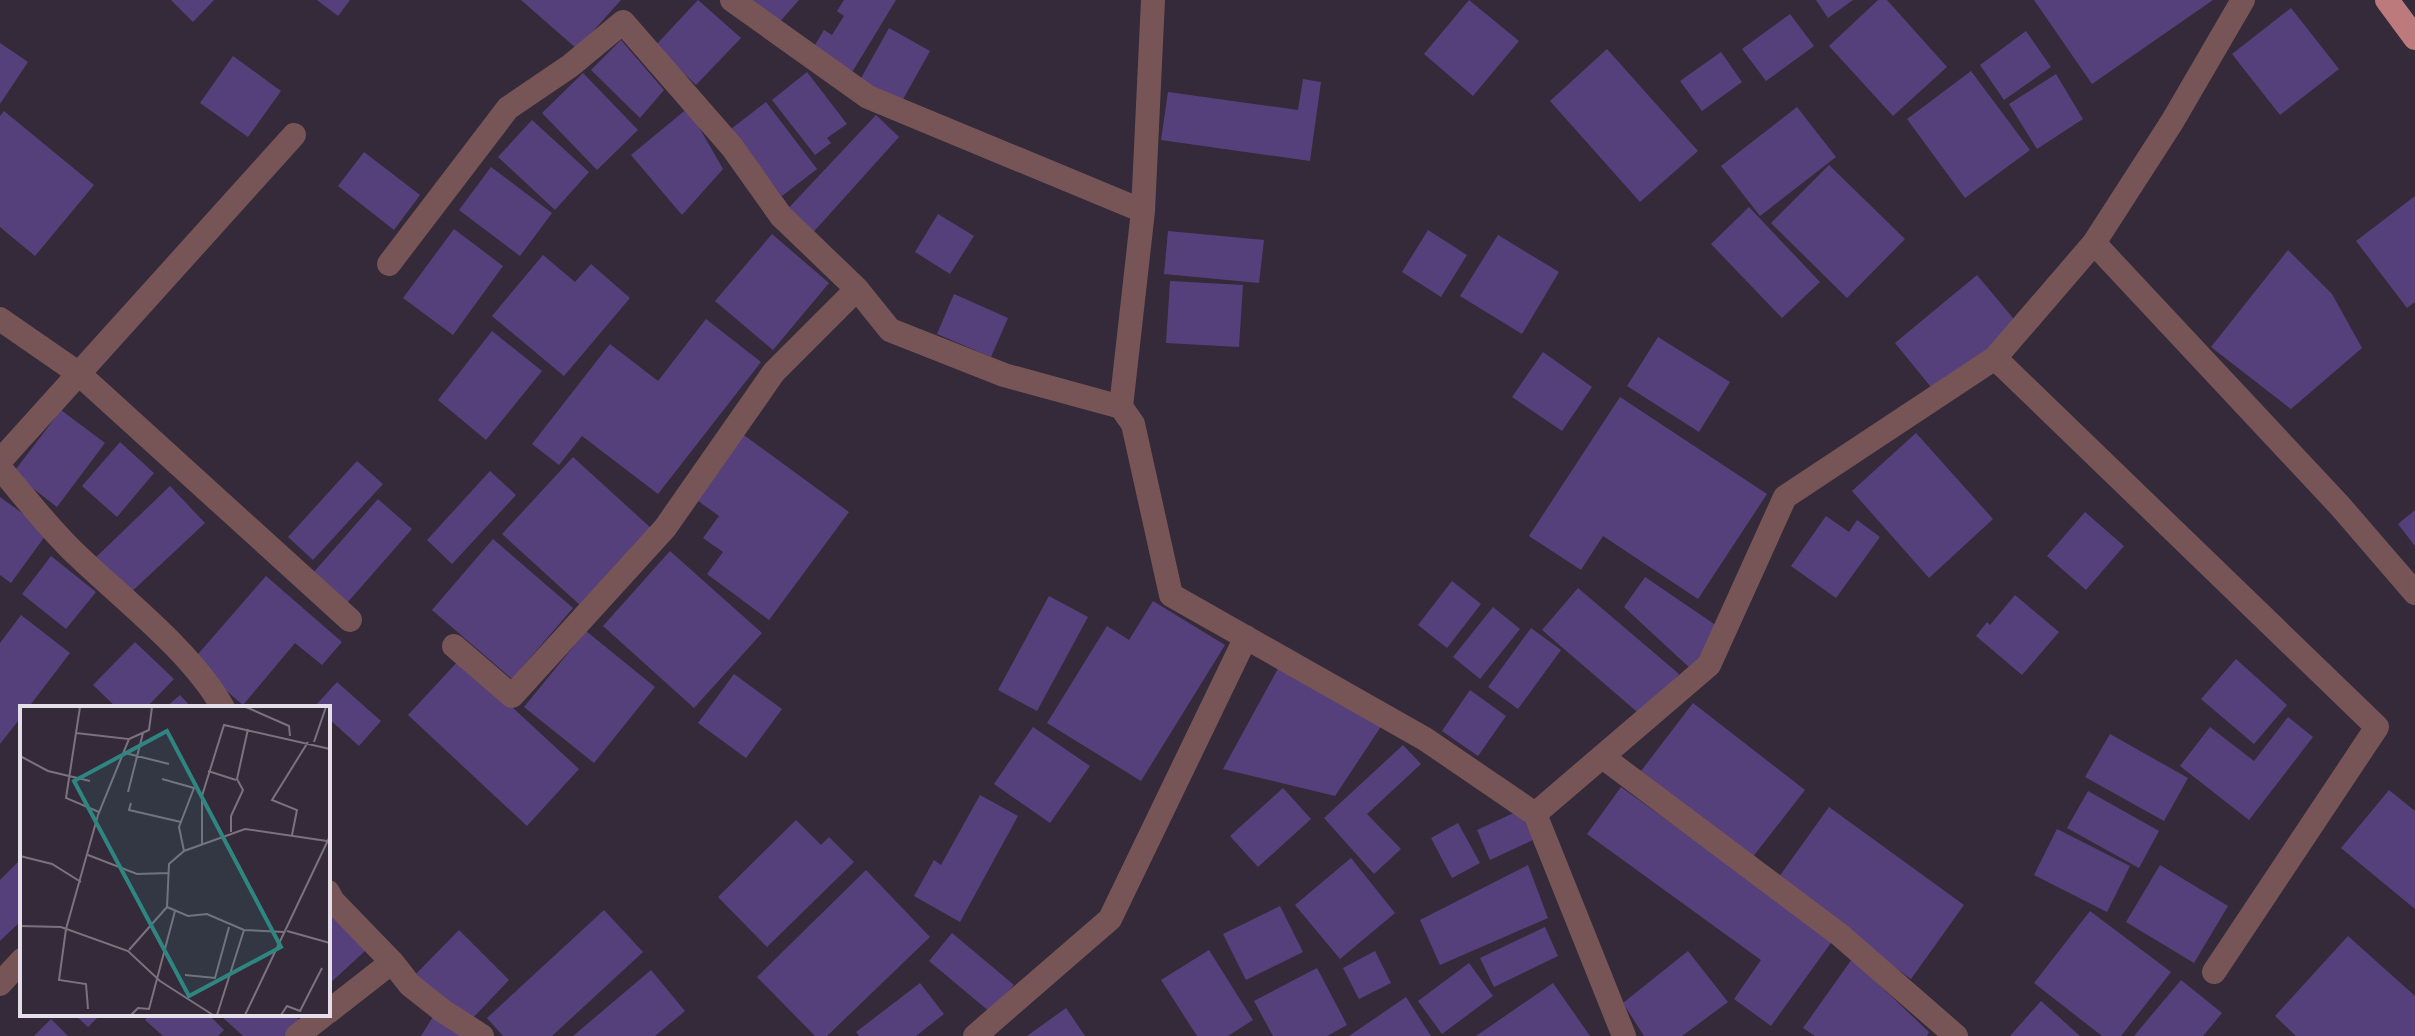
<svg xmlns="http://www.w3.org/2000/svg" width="2415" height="1036" font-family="Cabin,sans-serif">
	<rect width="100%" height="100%" fill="#342a39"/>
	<path fill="#56407c" d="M 171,0 L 214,0 L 193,22 Z
		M 317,0 L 350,0 L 338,16 Z
		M 521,0 L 621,0 L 577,49 Z
		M 698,0 L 741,38 L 696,85 L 655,46 Z
		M 748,0 L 799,0 L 777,25 Z
		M 844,0 L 896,0 L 851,74 L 812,50 L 824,30 L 832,35 L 844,16 L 837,11 Z
		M 1469,0 L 1519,41 L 1473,96 L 1424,54 Z
		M 1816,0 L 1853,0 L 1828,18 Z
		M 1878,0 L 1887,0 L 1947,67 L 1893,116 L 1829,46 Z
		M 2034,0 L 2213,0 L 2092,84 Z
		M 2291,8 L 2339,69 L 2280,115 L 2232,54 Z
		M 1790,14 L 1814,46 L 1766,81 L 1742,49 Z
		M 889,28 L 930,51 L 901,103 L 860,80 Z
		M 2026,31 L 2051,67 L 2004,100 L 1980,65 Z
		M 621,40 L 664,90 L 640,118 L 591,70 Z
		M 0,43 L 28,62 L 0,104 Z
		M 1607,49 L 1698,151 L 1640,202 L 1550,101 Z
		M 1721,52 L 1742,82 L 1702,111 L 1680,81 Z
		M 233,56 L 281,91 L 248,137 L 200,103 Z
		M 1971,71 L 2030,150 L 1965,198 L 1907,119 Z
		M 807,72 L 847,124 L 827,138 L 831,143 L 815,155 L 772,100 Z
		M 583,73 L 638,130 L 597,170 L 542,113 Z
		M 2056,74 L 2083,119 L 2037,149 L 2009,104 Z
		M 1303,79 L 1321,82 L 1310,161 L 1161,140 L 1168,92 L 1298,110 Z
		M 766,102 L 817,169 L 782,196 L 731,129 Z
		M 1797,107 L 1836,157 L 1760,216 L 1721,166 Z
		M 688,108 L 723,169 L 682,215 L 631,155 Z
		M 4,111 L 94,185 L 35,256 L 0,227 L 0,116 Z
		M 876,115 L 899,137 L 808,238 L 783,214 Z
		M 532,120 L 589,172 L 555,210 L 498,157 Z
		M 364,152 L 420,195 L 394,230 L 338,186 Z
		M 1829,165 L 1905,239 L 1847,298 L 1771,223 Z
		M 491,167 L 552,213 L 520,256 L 459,210 Z
		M 2415,196 L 2415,302 L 2407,308 L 2356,241 Z
		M 1749,207 L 1820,282 L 1782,318 L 1711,244 Z
		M 938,214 L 974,236 L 950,274 L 915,252 Z
		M 454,229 L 503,266 L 453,335 L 403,298 Z
		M 1428,230 L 1467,255 L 1441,297 L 1402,272 Z
		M 1168,231 L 1264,240 L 1259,283 L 1164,274 Z
		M 772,234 L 829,283 L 773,350 L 715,301 Z
		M 1498,235 L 1559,272 L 1522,334 L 1460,296 Z
		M 2288,250 L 2332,294 L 2362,348 L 2291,409 L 2211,347 Z
		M 543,255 L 575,282 L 591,264 L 630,298 L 564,376 L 492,316 Z
		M 1977,275 L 2018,324 L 1935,392 L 1895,343 Z
		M 1170,281 L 1243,285 L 1239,347 L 1166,343 Z
		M 954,294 L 1008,318 L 991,357 L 937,334 Z
		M 706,319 L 761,362 L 658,494 L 582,436 L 559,465 L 532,444 L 610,344 L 658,381 Z
		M 492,331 L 542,371 L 486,440 L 438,400 Z
		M 1658,337 L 1730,382 L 1699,432 L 1627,386 Z
		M 1543,352 L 1592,387 L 1562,431 L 1512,397 Z
		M 1620,397 L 1767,494 L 1698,599 L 1603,536 L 1581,570 L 1529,536 Z
		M 61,410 L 105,443 L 57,507 L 13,473 Z
		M 741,433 L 849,512 L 769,620 L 707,574 L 723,552 L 703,538 L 719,516 L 694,498 Z
		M 1916,433 L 1993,519 L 1929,578 L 1852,491 Z
		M 120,442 L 154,473 L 117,517 L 82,486 Z
		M 573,457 L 652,529 L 581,606 L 502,534 Z
		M 357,461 L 383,484 L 313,560 L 288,537 Z
		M 490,471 L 516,495 L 452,564 L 427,540 Z
		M 170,486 L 205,523 L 126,597 L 92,561 Z
		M 0,497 L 48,532 L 11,583 L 0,575 Z
		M 378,499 L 412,529 L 347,603 L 313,573 Z
		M 2415,510 L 2415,546 L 2398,524 Z
		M 2085,512 L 2124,546 L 2086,590 L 2047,556 Z
		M 1826,516 L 1849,532 L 1857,520 L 1880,537 L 1836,598 L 1791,566 Z
		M 493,539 L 573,608 L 512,679 L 432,610 Z
		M 670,551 L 762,633 L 694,708 L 603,626 Z
		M 51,556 L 96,592 L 66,629 L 22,594 Z
		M 266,576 L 342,642 L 322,665 L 295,643 L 243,705 L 192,661 Z
		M 1645,577 L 1720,628 L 1692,670 L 1624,607 Z
		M 1452,581 L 1481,604 L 1447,648 L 1418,625 Z
		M 1578,588 L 1679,674 L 1643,717 L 1542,630 Z
		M 2015,595 L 2059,632 L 2022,675 L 1976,636 L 1987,622 L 1990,625 Z
		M 1049,596 L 1088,617 L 1037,711 L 998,690 Z
		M 1153,601 L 1225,645 L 1141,781 L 1047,723 L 1107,626 L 1129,640 Z
		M 1493,607 L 1520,629 L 1480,679 L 1453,657 Z
		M 21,615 L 70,653 L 28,708 L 22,708 L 22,716 L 0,744 L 0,643 Z
		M 1531,628 L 1561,650 L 1518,709 L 1488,687 Z
		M 586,631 L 655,687 L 594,763 L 524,707 Z
		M 135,642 L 174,679 L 146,708 L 117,708 L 93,685 Z
		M 460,659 L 579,769 L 527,826 L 408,715 Z
		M 2236,659 L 2287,705 L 2254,744 L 2201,699 Z
		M 1280,665 L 1384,722 L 1335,796 L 1223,769 Z
		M 734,674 L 782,709 L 746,758 L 698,723 Z
		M 337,682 L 381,721 L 359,746 L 328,718 L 328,708 L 315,706 Z
		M 1470,690 L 1506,716 L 1478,756 L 1442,731 Z
		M 180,695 L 192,708 L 165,708 Z
		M 1693,703 L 1805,790 L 1752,858 L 1641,771 Z
		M 2288,717 L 2313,737 L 2249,820 L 2180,766 L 2210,727 L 2254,761 Z
		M 1033,727 L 1090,766 L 1050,823 L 994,784 Z
		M 2110,734 L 2188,778 L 2164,821 L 2085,777 Z
		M 1403,745 L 1421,764 L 1367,814 L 1401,849 L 1374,874 L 1324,818 Z
		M 1621,787 L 1833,940 L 1771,1026 L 1734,999 L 1761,960 L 1587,834 Z
		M 1283,788 L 1311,819 L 1258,867 L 1230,836 Z
		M 2389,790 L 2415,811 L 2415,909 L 2341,848 Z
		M 2088,791 L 2159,831 L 2139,868 L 2067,828 Z
		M 980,795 L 1018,816 L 960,922 L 914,896 L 934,860 L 941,865 Z
		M 1829,807 L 1964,905 L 1911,979 L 1776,881 Z
		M 1520,810 L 1533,840 L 1490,860 L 1477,830 Z
		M 796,820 L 821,845 L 829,837 L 854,862 L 767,947 L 718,897 Z
		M 1458,823 L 1480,863 L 1452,878 L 1431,838 Z
		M 2057,829 L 2130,866 L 2107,912 L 2034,875 Z
		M 1351,858 L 1395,913 L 1340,959 L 1295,905 Z
		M 20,860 L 22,920 L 0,941 L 0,880 Z
		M 1528,865 L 1548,918 L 1440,965 L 1420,920 Z
		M 2160,865 L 2228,906 L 2194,963 L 2126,922 Z
		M 866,870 L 930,937 L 827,1036 L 815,1036 L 757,977 Z
		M 1280,906 L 1303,952 L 1246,980 L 1223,934 Z
		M 604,910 L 643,952 L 552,1036 L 503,1036 L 487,1018 Z
		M 328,911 L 365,951 L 328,985 Z
		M 2090,911 L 2171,972 L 2121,1036 L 2102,1036 L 2034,983 Z
		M 1545,927 L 1558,956 L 1494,987 L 1480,958 Z
		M 459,930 L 509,980 L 470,1021 L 411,979 Z
		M 952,933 L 1014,985 L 990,1012 L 929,961 Z
		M 2348,936 L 2415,996 L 2415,1036 L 2296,1036 L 2275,1016 Z
		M 1209,950 L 1253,1020 L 1228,1036 L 1197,1036 L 1161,980 Z
		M 1375,951 L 1391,983 L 1359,999 L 1343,968 Z
		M 1688,951 L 1728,1002 L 1682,1036 L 1644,1036 L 1623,1003 Z
		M 1852,959 L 1929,1032 L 1927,1036 L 1815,1036 L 1803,1028 Z
		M 1469,963 L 1493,996 L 1442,1034 L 1418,1001 Z
		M 1317,968 L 1347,1025 L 1327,1036 L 1273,1036 L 1254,1001 Z
		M 651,970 L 685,1011 L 655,1036 L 573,1036 Z
		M 2181,980 L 2222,1013 L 2203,1036 L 2134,1036 Z
		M 920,983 L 944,1014 L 916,1036 L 859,1036 L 856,1032 Z
		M 1553,983 L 1590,1036 L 1476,1036 Z
		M 1406,997 L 1431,1036 L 1349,1036 Z
		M 2041,1001 L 2080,1036 L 2010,1036 Z
		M 1066,1008 L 1085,1036 L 1027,1036 Z
		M 436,1012 L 475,1036 L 421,1036 Z
		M 74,1014 L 101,1014 L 88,1027 Z
		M 150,1014 L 208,1014 L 224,1030 L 218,1036 L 163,1036 L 145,1020 Z
		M 222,1014 L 292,1014 L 299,1020 L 284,1036 L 243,1036 L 221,1016 Z
		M 51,1019 L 68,1036 L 34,1036 Z"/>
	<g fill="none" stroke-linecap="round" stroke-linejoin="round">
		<path stroke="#775557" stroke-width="24" d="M 732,0 L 868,97 L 1143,211
			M 1153,0 L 1143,211 L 1121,407 L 1133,424 L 1171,595 L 1425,739 L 1535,814 L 1624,1036
			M 2094,243 L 2340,506 L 2415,593
			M 389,264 L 508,108 L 570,66 L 623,22 L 732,147 L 781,216 L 857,289 L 890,330 L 1004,375 L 1121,407
			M 0,319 L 78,373 L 350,620
			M 1995,358 L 2377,727 L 2214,972
			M 0,461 L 294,135
			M 0,468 C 25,497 50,530 78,556 C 124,600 193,653 223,708
			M 454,646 L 512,696 L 665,528 L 774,372 L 857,289
			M 1604,758 L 1840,935 L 1956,1036
			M 1535,814 L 1709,665 L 1785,497 L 1995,358 L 2094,243 L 2172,122 L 2243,0
			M 328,892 L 333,901 L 392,962 L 410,985 L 443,1011 L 482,1036
			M 0,984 L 22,960
			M 328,1012 L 392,962
			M 297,1036 L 325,1014
			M 975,1036 L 1110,919 L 1246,637"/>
		<path stroke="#bd7a7d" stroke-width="24" d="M 2387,0 L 2415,38"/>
	</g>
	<g transform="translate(20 706)">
		<rect width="310" height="310" fill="#342a39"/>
		<path fill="none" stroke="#7b727f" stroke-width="2" d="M 60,1 L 46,92 L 79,106M 226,1 L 269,20 L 270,30M 56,27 L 109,33 L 78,109 L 46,223 L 39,274 L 66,278 L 68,303M 109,33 L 129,24 L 132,1M 294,36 L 306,1M 105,47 L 149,58M 0,50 L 28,65 L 70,75M 188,65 L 216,74M 142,73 L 174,82 L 159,121 L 164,145M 108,86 L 123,27M 111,97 L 109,104 L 161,116M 211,126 L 211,110 L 223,84 L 217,73 L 228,23M 272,129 L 277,104 L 252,94 L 288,36M 182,138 L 182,90 L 204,19 L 310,43M 68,149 L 117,168 L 149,167M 0,150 L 32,158 L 61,176M 147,201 L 168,210 L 187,208 L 224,224 L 264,226M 0,220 L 41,221 L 108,245 L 140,275 L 193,309M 267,225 L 310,237M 109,244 L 147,201 L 149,158 L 164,145 L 225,123 L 307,135M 165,269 L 195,272 L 209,221M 111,309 L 118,302 L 129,303 L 155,205M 197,309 L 224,224M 225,309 L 310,130M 261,309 L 267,300 L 280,305 L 302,262"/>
		<path fill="#2f8680" fill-opacity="0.15" stroke="#2f8680" stroke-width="4" d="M 147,25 L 261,241 L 169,290 L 54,75 Z"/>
		<rect width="310" height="310" fill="none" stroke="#e5dfe9" stroke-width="4"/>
	</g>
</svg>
